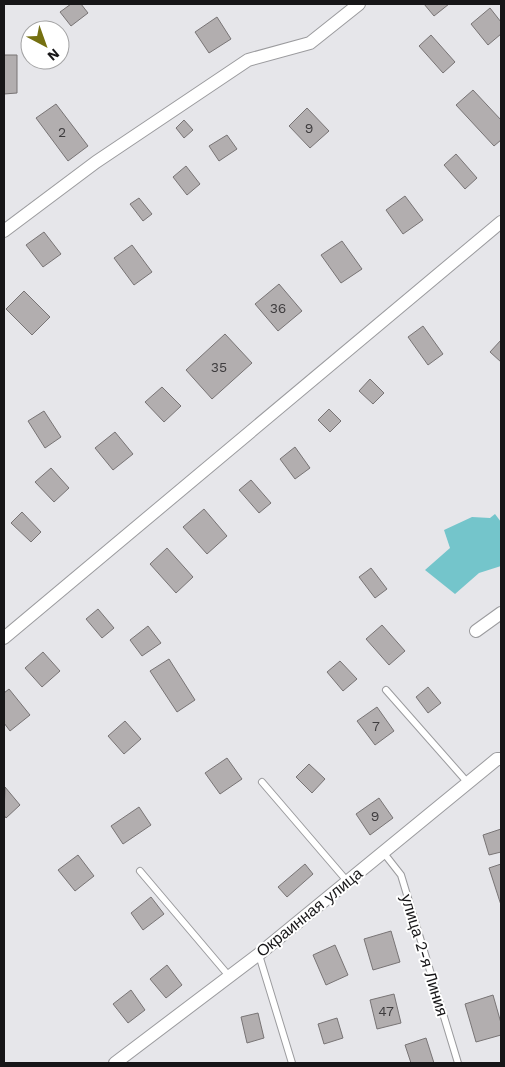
<svg xmlns="http://www.w3.org/2000/svg" width="505" height="1067" font-family="'Work Sans',sans-serif">
	<rect width="100%" height="100%" fill="#e6e6ea"/>
	<path fill="#74c5cb" d="M 495,514 L 501,522 L 501,566 L 479,573 L 455,594 L 425,570 L 450,548 L 444,530 L 472,517 L 490,518 Z"/>
	<path fill="#b2aeaf" stroke="#787475" d="M 71,4 L 81,4 L 88,13 L 71,26 L 60,12 Z
		M 424,4 L 449,4 L 434,16 Z
		M 490,8 L 501,22 L 501,34 L 488,45 L 471,24 Z
		M 217,17 L 231,39 L 209,53 L 195,32 Z
		M 431,35 L 455,62 L 443,73 L 419,46 Z
		M 4,55 L 17,55 L 17,93 L 4,94 Z
		M 473,90 L 501,120 L 501,140 L 494,146 L 456,105 Z
		M 56,104 L 88,146 L 68,161 L 36,118 Z
		M 307,108 L 329,131 L 310,148 L 289,126 Z
		M 184,120 L 193,130 L 184,138 L 176,128 Z
		M 227,135 L 237,149 L 219,161 L 209,146 Z
		M 456,154 L 477,178 L 465,189 L 444,165 Z
		M 186,166 L 200,184 L 187,195 L 173,177 Z
		M 405,196 L 423,220 L 403,234 L 386,210 Z
		M 139,198 L 152,214 L 143,221 L 130,204 Z
		M 44,232 L 61,254 L 43,267 L 26,245 Z
		M 342,241 L 362,269 L 341,283 L 321,255 Z
		M 132,245 L 152,272 L 134,285 L 114,258 Z
		M 279,284 L 302,311 L 278,331 L 255,304 Z
		M 24,291 L 50,317 L 32,335 L 6,309 Z
		M 423,326 L 443,354 L 428,365 L 408,337 Z
		M 225,334 L 252,363 L 212,399 L 186,370 Z
		M 501,340 L 501,362 L 490,352 Z
		M 370,379 L 384,393 L 373,404 L 359,391 Z
		M 162,387 L 181,406 L 164,422 L 145,402 Z
		M 329,409 L 341,421 L 330,432 L 318,420 Z
		M 44,411 L 61,437 L 45,448 L 28,421 Z
		M 115,432 L 133,454 L 113,470 L 95,448 Z
		M 295,447 L 310,468 L 295,479 L 280,459 Z
		M 51,468 L 69,488 L 54,502 L 35,482 Z
		M 251,480 L 271,503 L 259,513 L 239,490 Z
		M 204,509 L 227,536 L 207,554 L 183,527 Z
		M 22,512 L 41,532 L 31,542 L 11,523 Z
		M 167,548 L 193,577 L 176,593 L 150,564 Z
		M 371,568 L 387,589 L 375,598 L 359,577 Z
		M 98,609 L 114,628 L 102,638 L 86,619 Z
		M 382,625 L 405,651 L 389,665 L 366,639 Z
		M 148,626 L 161,643 L 142,656 L 130,640 Z
		M 43,652 L 60,671 L 42,687 L 25,668 Z
		M 169,659 L 195,700 L 177,712 L 150,671 Z
		M 340,661 L 357,679 L 343,691 L 327,672 Z
		M 428,687 L 441,703 L 428,713 L 416,697 Z
		M 9,689 L 30,715 L 10,731 L 4,723 L 4,693 Z
		M 377,707 L 394,731 L 375,745 L 357,721 Z
		M 125,721 L 141,739 L 124,754 L 108,736 Z
		M 227,758 L 242,779 L 220,794 L 205,773 Z
		M 309,764 L 325,779 L 312,793 L 296,777 Z
		M 5,787 L 20,805 L 6,818 L 4,815 Z
		M 379,798 L 393,818 L 370,835 L 356,814 Z
		M 139,807 L 151,825 L 123,844 L 111,826 Z
		M 501,829 L 501,852 L 489,855 L 483,835 Z
		M 78,855 L 94,876 L 75,891 L 58,870 Z
		M 305,864 L 313,874 L 287,897 L 278,887 Z
		M 501,864 L 501,905 L 489,868 Z
		M 151,897 L 164,914 L 143,930 L 131,913 Z
		M 391,931 L 400,962 L 373,970 L 364,939 Z
		M 335,945 L 348,975 L 326,985 L 313,955 Z
		M 167,965 L 182,985 L 166,998 L 150,979 Z
		M 131,990 L 145,1010 L 128,1023 L 113,1004 Z
		M 394,994 L 401,1023 L 377,1029 L 370,1000 Z
		M 493,995 L 501,1023 L 501,1035 L 476,1042 L 465,1004 Z
		M 258,1013 L 264,1038 L 247,1043 L 241,1017 Z
		M 337,1018 L 343,1038 L 324,1044 L 318,1024 Z
		M 426,1038 L 434,1063 L 411,1063 L 405,1045 Z"/>
	<g fill="none" stroke-linecap="round" stroke-linejoin="round">
		<g stroke="#9b9b9e" stroke-width="8">
			<path id="service" d="M 386,690 L 468,783
				M 262,782 L 347,881
				M 383,852 L 401,875 L 458,1063
				M 140,871 L 229,976
				M 259,955 L 292,1063"/>
		</g>
		<g stroke="#9b9b9e" stroke-width="14">
			<path id="minor" d="M 4,231 L 96,162 L 248,60 L 310,43 L 359,4
				M 476,631 L 501,613
				M 4,638 L 501,222
				M 115,1063 L 259,954 L 497,759 L 501,759"/>
		</g>
		<use href="#service" stroke="#fff" stroke-width="6"/>
		<use href="#minor" stroke="#fff" stroke-width="12"/>
	</g>
	<g text-anchor="middle" stroke-width="4" stroke-linejoin="round" paint-order="stroke">
		<g font-size="14" fill="#3e3c3e">
			<text x="309" y="133">9</text>
			<text x="62" y="137">2</text>
			<text x="278" y="313">36</text>
			<text x="219" y="372">35</text>
			<text x="376" y="731">7</text>
			<text x="375" y="821">9</text>
			<text x="386" y="1016">47</text>
		</g>
		<g font-size="16" fill="#171618" stroke="#fff">
			<text transform="translate(309 912) rotate(-39)" y="6">Окраинная улица</text>
			<text transform="translate(425 955) rotate(73)" y="6">улица 2-я Линия</text>
		</g>
	</g>
	<rect width="505" height="1067" fill="none" stroke="#171618" stroke-width="10"/>
	<g transform="translate(45 45) rotate(139)"><circle r="24" fill="#ffffff" stroke="#a2a2a3"/>
	<path d="M0-4L9 19L0 12L-9 19Z" fill="#757011"/>
	<text y="-8" font-size="14" font-weight="bold" text-anchor="middle" fill="#171618">N</text>
	</g>
</svg>
